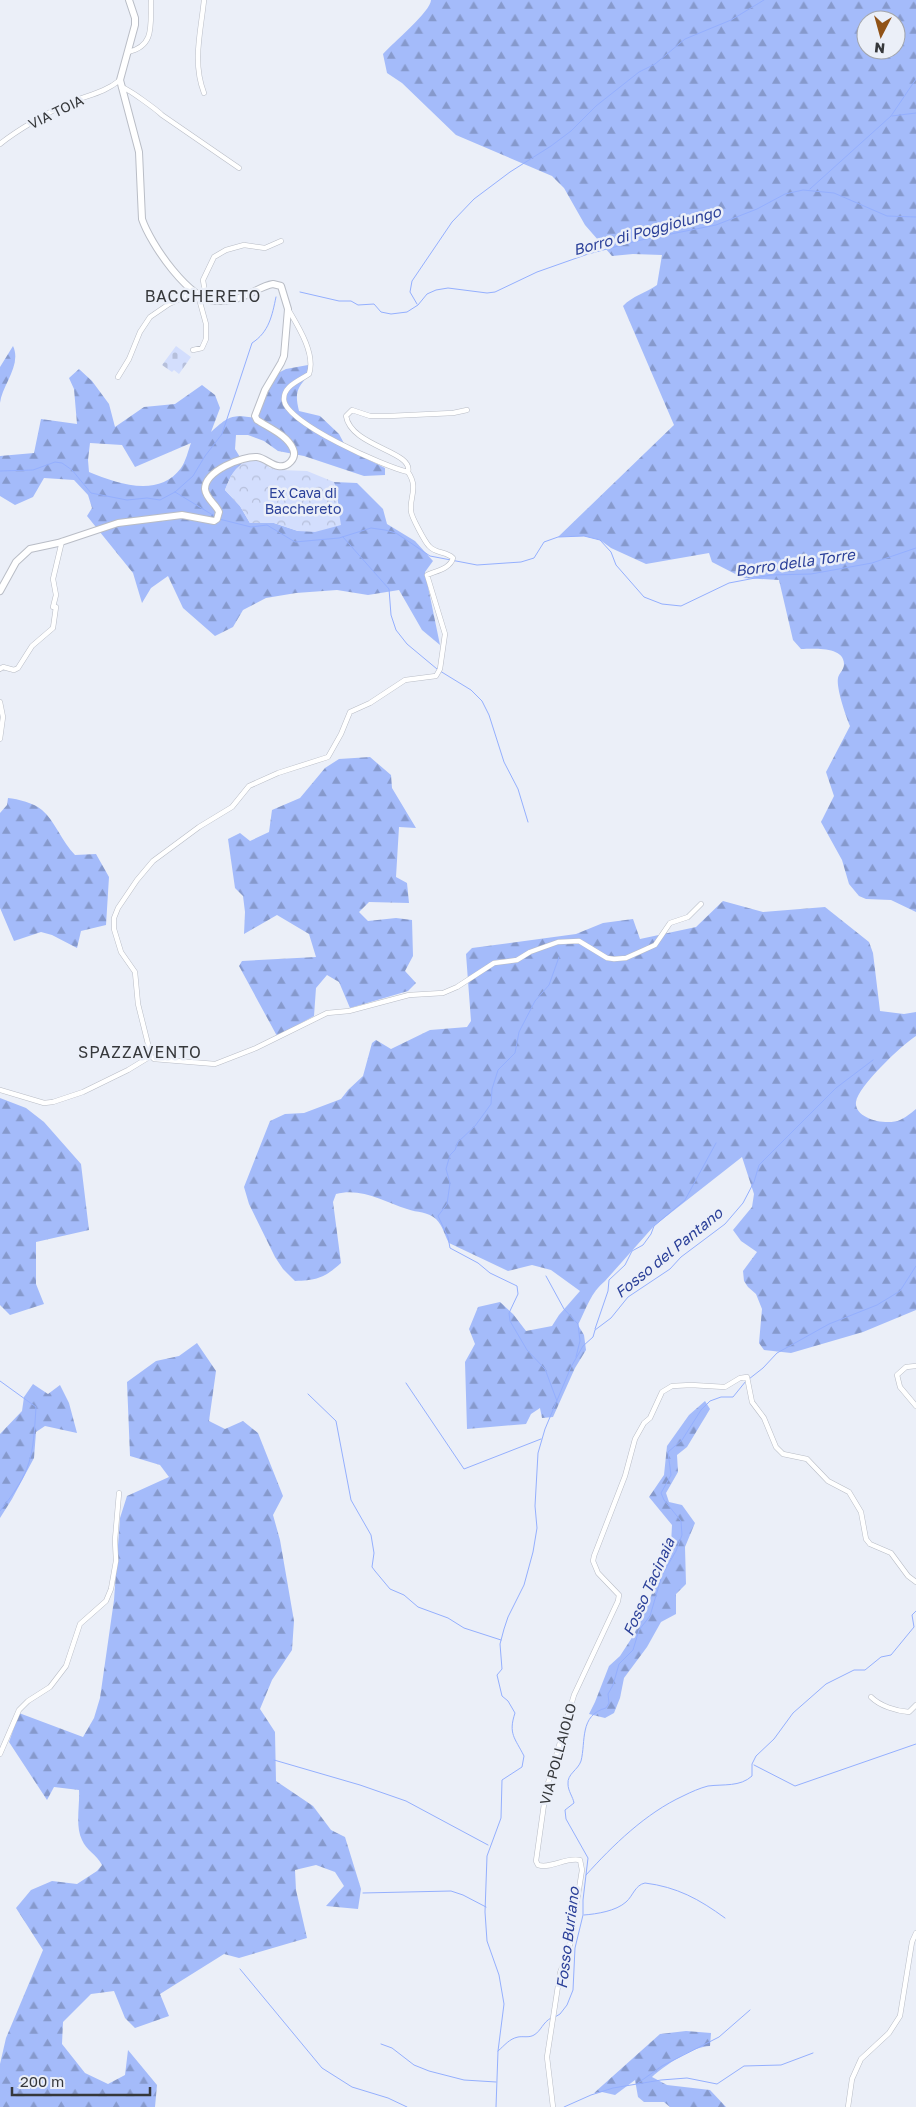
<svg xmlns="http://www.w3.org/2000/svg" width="916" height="2107" font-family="'Golos Text',sans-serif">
	<defs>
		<pattern id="forest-firs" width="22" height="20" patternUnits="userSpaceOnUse" patternTransform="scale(1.25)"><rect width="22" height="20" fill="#a4bbfa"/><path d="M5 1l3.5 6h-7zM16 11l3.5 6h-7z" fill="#8699cc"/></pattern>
		<pattern id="cemetery-stones" width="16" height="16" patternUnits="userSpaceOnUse" patternTransform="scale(1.25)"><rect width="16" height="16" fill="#d3defd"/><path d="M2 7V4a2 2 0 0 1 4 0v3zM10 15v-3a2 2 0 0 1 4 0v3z" fill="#b6bfda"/></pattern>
		<pattern id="park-crowns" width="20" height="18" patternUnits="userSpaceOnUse" patternTransform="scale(1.25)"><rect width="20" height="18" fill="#d3defd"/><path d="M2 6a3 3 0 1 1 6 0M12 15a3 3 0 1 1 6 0" fill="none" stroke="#b6bfda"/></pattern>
	</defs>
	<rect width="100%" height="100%" fill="#ebeff8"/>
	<path fill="url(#forest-firs)" fill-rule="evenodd" d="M 431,0 L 916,0 L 916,912 L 891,900 L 866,899 L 859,896 L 849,884 L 842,860 L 821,822 L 834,796 L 826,772 L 850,726 C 846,717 836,688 838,678 C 839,673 844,670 844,664 C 844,646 813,649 801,649 L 793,640 L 779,580 L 743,578 L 712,562 L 709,553 L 646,564 L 611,548 L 600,540 L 584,536 L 558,537 L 674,425 L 623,306 C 632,296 646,293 657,285 L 662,255 L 633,254 L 612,256 L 585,225 L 564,188 L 552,176 L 456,135 L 402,83 L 387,73 L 383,54 C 393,43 431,11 431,0 ZM 866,20 L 896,20 L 896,50 L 866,50 Z
		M 13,346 C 22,365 2,385 0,403 L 0,367 Z
		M 308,365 L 308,376 C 296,389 295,394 299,411 L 320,416 L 339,434 L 347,449 L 385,468 L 385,475 L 364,476 L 304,456 L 278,451 L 264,441 L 248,435 L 236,435 L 235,449 L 243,462 L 231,476 L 225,490 L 240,506 L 250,523 L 274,523 L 298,531 L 340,512 L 334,482 L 357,483 L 383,509 L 387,524 L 415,541 L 433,561 L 425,572 L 440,645 L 422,630 L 399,590 L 368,595 L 337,590 L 296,593 L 266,598 L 243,610 L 233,627 L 215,636 L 183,608 L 168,576 L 151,588 L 142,603 L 133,573 L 87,516 L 92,508 L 88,495 L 74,480 L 44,478 L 33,497 L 15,505 L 0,496 L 0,456 L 34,453 L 41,419 L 77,424 L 74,389 L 69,378 L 79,369 L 92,381 L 109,404 L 115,427 L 144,407 L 175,404 L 202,385 L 215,395 L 220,408 L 211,432 C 231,414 232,415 257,418 L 276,374 L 286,369 ZM 90,443 L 122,445 L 135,467 L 191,443 C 188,451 186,461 181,468 C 159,498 118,484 89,472 L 88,460 Z
		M 370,757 L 391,775 L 392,788 L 416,828 L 399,827 L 396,877 L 407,883 L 409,903 L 369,902 L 359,912 L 368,921 L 396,918 L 412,920 L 413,956 L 405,971 L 416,983 L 408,991 L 350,1008 L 339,982 L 327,975 L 316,988 L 314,1016 L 277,1036 L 239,966 L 242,961 L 316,957 L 309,934 L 277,915 L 244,934 L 245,912 L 243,896 L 235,888 L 228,839 L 240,833 L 250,841 L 269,832 L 272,810 L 300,798 L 325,768 L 339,759 Z
		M 8,798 C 18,799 34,803 42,810 C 55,821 62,842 75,855 L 96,854 L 109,877 L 106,925 L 81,931 L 77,948 L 52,935 L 41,932 L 14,941 L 0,908 L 0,813 L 7,805 Z
		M 723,901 L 763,912 L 825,907 L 869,942 L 873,953 L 880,1011 L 904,1014 L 916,1012 L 916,1036 C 902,1045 858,1086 856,1102 C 854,1119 887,1126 900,1120 C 905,1118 911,1113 916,1109 L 916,1310 L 863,1332 L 791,1353 L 764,1350 L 759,1343 L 762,1309 L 756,1294 L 748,1287 L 744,1281 L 743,1271 L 757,1252 L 741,1241 L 733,1230 L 752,1207 L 754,1194 L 742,1157 L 654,1226 L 605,1281 C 591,1292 586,1309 578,1325 L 584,1335 L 586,1350 L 575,1368 L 553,1417 L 542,1418 L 540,1408 L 531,1414 L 526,1424 L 467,1429 L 465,1362 L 475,1344 L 469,1329 L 478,1307 L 500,1302 L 513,1314 L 526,1331 L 552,1326 L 559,1315 L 580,1291 L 551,1270 L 532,1265 L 508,1271 L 449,1243 C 444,1234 443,1226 436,1219 C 427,1211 418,1213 407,1209 C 385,1202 361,1187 336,1194 L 333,1202 L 341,1263 C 324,1278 318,1280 295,1281 L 283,1269 L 275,1257 L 249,1204 L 244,1187 L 270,1121 L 285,1114 L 304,1113 L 341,1099 L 348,1090 L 363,1076 L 372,1043 L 376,1040 L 391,1049 L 430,1030 L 467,1027 L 471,1021 L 466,954 L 472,948 L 576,934 L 603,923 L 633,919 L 640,939 L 696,927 Z
		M 0,1098 L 26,1108 L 44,1122 L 81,1164 L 89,1230 L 36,1242 L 36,1284 L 44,1304 L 10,1315 L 0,1305 Z
		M 197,1343 L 216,1371 L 209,1421 L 225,1429 L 243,1421 L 258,1433 L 283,1496 L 273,1515 L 280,1540 L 294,1621 L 292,1650 L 272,1680 L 260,1709 L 275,1732 L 276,1781 L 313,1806 L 331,1830 L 345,1837 L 361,1889 L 358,1909 L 326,1906 L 344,1886 L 335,1872 L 316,1865 L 295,1870 L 296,1890 L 307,1938 L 239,1958 L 224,1954 L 160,1994 L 169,2016 L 135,2028 L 125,2018 L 114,1991 L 91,1994 L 63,2022 L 62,2044 L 85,2073 L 108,2084 L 125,2075 L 128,2050 L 157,2085 L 155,2107 L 0,2107 L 0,2064 L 6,2038 L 43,1950 L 16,1908 L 31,1890 L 52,1881 L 77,1884 L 97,1871 L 102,1865 C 97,1855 86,1850 82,1840 C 75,1826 80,1805 79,1790 L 54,1787 L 47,1800 L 9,1742 L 19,1713 L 83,1737 L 94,1718 L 100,1698 L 114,1600 L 120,1518 L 127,1496 L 169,1477 L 160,1465 L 130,1456 L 127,1382 L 156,1361 L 179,1356 Z
		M 33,1384 L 48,1394 L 60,1385 L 69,1403 L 77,1433 L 45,1426 L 36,1432 L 34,1458 L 12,1499 L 0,1518 L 0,1434 L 22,1411 L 24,1397 Z
		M 705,1401 L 710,1409 L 687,1447 L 677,1455 L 678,1472 L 666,1493 L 669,1502 L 682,1505 L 695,1523 L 685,1547 L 686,1584 L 676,1594 L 676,1614 L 661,1622 L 647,1647 L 624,1678 L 620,1698 L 614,1713 L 605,1718 L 589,1714 L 595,1702 L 609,1666 L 620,1656 L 633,1636 L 646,1609 L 671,1544 L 672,1525 L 649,1497 L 664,1475 L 667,1446 L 689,1415 Z
		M 686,2031 L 711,2033 L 710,2046 C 693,2046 664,2066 652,2077 L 667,2085 L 710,2090 L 726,2107 L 670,2107 L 664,2102 L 644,2102 L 638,2097 L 635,2080 L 615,2095 L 602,2092 L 594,2093 L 660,2034 Z"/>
	<path fill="url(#cemetery-stones)" d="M 176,346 L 191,357 L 179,374 L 174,370 L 172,372 L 162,365 Z"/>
	<path fill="url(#park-crowns)" d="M 251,460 L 263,462 L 270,468 L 280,470 L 307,471 L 334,482 L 341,525 L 315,532 L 298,531 L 274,523 L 250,523 L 240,506 L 225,490 C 230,477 236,463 251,460 Z"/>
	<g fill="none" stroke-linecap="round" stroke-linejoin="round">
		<path stroke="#94affe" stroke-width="1" d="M 892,116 L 916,113
			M 810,189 L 891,116 L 916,79
			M 300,292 L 339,301 L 351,301 L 358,305 L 374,304 L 381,312 L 391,314 L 407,312 L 418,305 L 427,294 L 436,290 L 448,288 L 487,293 L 495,292 L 537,272 L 588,254 L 641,240 L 716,225 L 757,209 L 785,194 L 803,190 L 834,193 L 887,216 L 916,217
			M 417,304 L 410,292 L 412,281 L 452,222 L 474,199 L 510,172 L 551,146 L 571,131 L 596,106 L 639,72 L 655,64 L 685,39 L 731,20 L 764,0
			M 0,471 L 33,470 L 55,462 L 62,463 L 72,470 L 91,493 L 127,500 L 147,498 L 160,500 L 175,492 L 193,476 L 205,456 L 222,434 L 252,343 C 269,332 272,316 276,297
			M 175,492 L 216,517
			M 219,519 L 251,527 L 267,525 L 295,542 L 339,538 L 371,528 L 385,530 L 396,533 L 430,556 L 477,565 L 521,562 L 534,558 L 544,542 L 558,537 L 584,536 L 600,540 L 611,552 L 616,565 L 644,597 L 662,604 L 681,606 L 729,583 L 771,575 L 811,574 L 872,563 L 916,548
			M 343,537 L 389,589 L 391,615 L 396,630 L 407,644 L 437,669
			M 440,671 L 471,690 L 482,701 L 489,715 L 504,762 L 518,789 L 528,822
			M 546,1276 L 564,1309 L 578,1324 L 580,1341 L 576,1357
			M 595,1329 L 608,1291 L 609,1280 L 625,1265 L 632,1251 L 643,1245 L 651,1234 L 654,1226 L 685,1200 L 716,1143
			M 749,1379 L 763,1368 L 777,1353 L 829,1324 L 877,1305 L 900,1291 L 916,1266
			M 0,1381 L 36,1407 C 33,1457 32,1471 0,1511
			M 406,1383 L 464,1469 L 541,1439
			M 308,1394 L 336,1421 L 351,1500 L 371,1535 L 374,1553 L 372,1567 L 375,1571 L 390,1589 L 404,1595 L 418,1607 L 448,1618 L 464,1628 L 501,1640
			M 557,1401 L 545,1369 L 527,1350 L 510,1321 L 509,1313 L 518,1294 L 517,1286 L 490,1273 L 478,1263 L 450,1248 L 448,1237 L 438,1216 L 447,1204 L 450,1183 L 446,1169 L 450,1155 L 455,1150 L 458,1142 L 475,1126 L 491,1104 L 492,1089 L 498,1070 L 515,1053 L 519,1032 L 535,1001 L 549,985 L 559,957
			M 274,1760 L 360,1785 L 406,1801 L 488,1845
			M 754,1765 L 795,1786 L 916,1744
			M 586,1875 C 613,1845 646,1813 683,1796 C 691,1792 700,1788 708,1786 C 724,1784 740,1787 752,1776 L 752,1764 L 756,1756 L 774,1739 L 793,1713 L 826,1684 L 854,1670 L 865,1670 L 881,1657 L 891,1655 L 914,1627 L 912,1615 L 916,1611
			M 363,1893 L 451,1891 L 463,1895 L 486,1907
			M 584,1915 C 597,1914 616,1911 626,1902 C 633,1896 635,1885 645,1883 C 677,1887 699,1899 725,1918
			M 240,1969 L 322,2068 L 352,2087 L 388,2098 L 407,2107
			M 555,2017 L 560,2014 L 567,2005 L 573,1990 L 575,1948 L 583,1915 L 583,1900 L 588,1858 L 566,1819 L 565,1810 L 574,1803 C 573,1797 568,1791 568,1784 C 567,1774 578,1770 581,1761 C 586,1742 579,1715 606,1708 L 609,1703 L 608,1694 L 613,1685 L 619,1664 L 633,1650 L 639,1630 L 650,1616 L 662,1575 L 676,1551 L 682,1535 L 681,1521 L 664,1500 L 661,1493 L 671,1475 L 668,1452 L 682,1440 L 701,1410 L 710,1401 L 721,1397 L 733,1397 L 746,1381
			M 381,2044 L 392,2048 L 414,2065 L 429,2071 L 464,2080 L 496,2082
			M 498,2051 C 505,2045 509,2039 518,2037 C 523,2036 529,2038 534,2035 C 541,2031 543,2022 551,2018
			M 638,2083 L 662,2066 L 719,2037 L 750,2010
			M 496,2107 L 498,2051 L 504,2004 L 499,1975 L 487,1941 L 485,1912 L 487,1856 L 501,1818 L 502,1780 L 522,1767 L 524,1756 C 515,1738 508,1734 515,1713 L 508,1701 L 502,1696 L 497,1675 L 502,1669 L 500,1644 L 504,1629 L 508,1617 L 524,1585 L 533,1552 L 537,1528 L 535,1506 L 538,1453 L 545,1429 L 571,1367 L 583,1346 L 593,1337 L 595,1330 L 611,1318 L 628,1297 L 670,1269 L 681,1257 L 725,1224 L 743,1203 L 754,1182 L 759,1165 L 836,1088 L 873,1060
			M 564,2107 L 591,2095 L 613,2088 L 661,2080 L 687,2078 L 717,2084 L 744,2066 L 781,2065 L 813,2053"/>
		<g stroke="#b9bdc6" stroke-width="5.5">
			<path id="street" d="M 204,0 C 201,31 192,62 204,93
				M 128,52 C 156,46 150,23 151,0
				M 121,87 C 126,87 157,110 162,115 L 239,168
				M 0,144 C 16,131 48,112 67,104 C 86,95 103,94 120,80
				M 206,299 L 203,280 L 214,257 L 226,250 L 244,245 L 265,248 L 281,241
				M 288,309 C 298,326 316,354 309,374 C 299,381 283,386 284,400 C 286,423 385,467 408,472 C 419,488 409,498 411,511 C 411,516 425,542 429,546 C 436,554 446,551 453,558 C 450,569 436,571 427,575 L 445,634 L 440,669 L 436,676 L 405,680 L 370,703 L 350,712 L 341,734 L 328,757 L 278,773 L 249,786 L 232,807 L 199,827 L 153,861 L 137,880 L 118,908 L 114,918 L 114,929 L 121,952 L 135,972 L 138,1004 L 151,1056 L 154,1059 L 215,1064 L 256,1048 L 327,1013 L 349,1011 L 409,995 L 443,993 L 457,987 L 494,963 L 517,960 L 530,952 L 558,942 L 579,941 L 607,958 L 614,959 L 626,958 L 655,945 L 670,923 L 688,917 L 701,904
				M 193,350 L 202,348 L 206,339 L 206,324 L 198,295
				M 118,377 L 129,359 L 140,332 L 150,317 L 169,304 L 195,292
				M 408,472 C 414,451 351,447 346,416 L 352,410 L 370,416 L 389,416 L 453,413 L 467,410
				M 0,669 L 3,667 L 14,670 L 18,668 L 32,646 L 53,628 L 56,607 L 53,607 L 56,595 L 53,579 L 62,541
				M 0,702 L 3,717 L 0,739
				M 0,1090 L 44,1103 L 53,1102 L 83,1092 L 128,1070 L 151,1056
				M 916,1366 L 906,1367 L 897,1375 L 900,1387 L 916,1406
				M 871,1697 C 880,1706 896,1711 909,1712 L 916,1705
				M 0,1754 L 19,1710 L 28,1701 L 50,1687 L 66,1666 L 80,1624 L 106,1601 L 111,1589 L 116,1561 L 115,1540 L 119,1493
				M 553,2107 L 547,2057 L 560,1973 L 570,1945 L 582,1870 L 580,1860 C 565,1857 552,1869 538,1865 L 536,1861 L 546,1790 L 574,1695 L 618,1601 L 619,1595 L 598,1573 L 593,1561 L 594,1556 L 625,1476 L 635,1439 L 644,1423 L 650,1418 L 662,1392 L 672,1386 L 691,1385 L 725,1387 L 740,1378 L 747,1377 L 752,1402 L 764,1418 L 776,1447 L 783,1454 L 807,1459 L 828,1481 L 849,1492 L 861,1512 L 866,1539 L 870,1544 L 891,1553 L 908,1576 L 916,1582
				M 848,2107 L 852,2079 L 861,2059 L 889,2033 L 900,2016 L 912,1942 L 916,1933"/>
		</g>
		<g stroke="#b9bdc6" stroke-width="8">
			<path id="secondary" d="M 0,591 L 16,562 L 30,549 L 58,543 L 118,523 L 182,515 L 214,521 L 217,519 L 219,512 C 216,504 206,499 205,489 C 205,471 242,456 257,457 C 265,458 271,465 278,466 C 288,468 297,458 293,449 C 287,435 269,428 257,420 L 255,416 L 265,390 L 281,363 L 284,356 L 288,309 L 281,286 L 273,284 C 261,286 252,294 241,297 C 234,300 225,301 218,301 C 190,303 150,243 142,219 L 139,152 L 120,80 L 135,25 L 135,18 L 129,0"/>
		</g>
		<use href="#street" stroke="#fff" stroke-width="4.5"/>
		<use href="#secondary" stroke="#fff" stroke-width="6"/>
	</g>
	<g text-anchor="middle" stroke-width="5" stroke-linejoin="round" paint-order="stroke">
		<g font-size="14" fill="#36383b" stroke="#ebeff8">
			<text transform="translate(56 112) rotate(-26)" y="5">VIA TOIA</text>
			<text transform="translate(558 1754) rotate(-75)" y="5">VIA POLLAIOLO</text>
		</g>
		<g font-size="14" fill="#2b419a" stroke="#ebeff8">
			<text x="303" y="498">Ex Cava di<tspan x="303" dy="16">Bacchereto</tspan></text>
		</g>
		<g font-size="15" font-style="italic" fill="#2b4099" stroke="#ebeff8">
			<text transform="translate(647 231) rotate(-15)" y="5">Borro di Poggiolungo</text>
			<text transform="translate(795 563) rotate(-8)" y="5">Borro della Torre</text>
			<text transform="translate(669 1253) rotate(-39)" y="5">Fosso del Pantano</text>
			<text transform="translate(649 1587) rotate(-66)" y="5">Fosso Tacinaia</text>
			<text transform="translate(568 1938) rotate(-83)" y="5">Fosso Buriano</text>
		</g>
		<g font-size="16" letter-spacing="1" fill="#36383b" stroke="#ebeff8">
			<text x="203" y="302">BACCHERETO</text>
			<text x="140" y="1058">SPAZZAVENTO</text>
		</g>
	</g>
	<g transform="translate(881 35) rotate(186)"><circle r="24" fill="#ebeff8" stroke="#a3a6ac"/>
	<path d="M0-4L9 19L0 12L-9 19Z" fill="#905217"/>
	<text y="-8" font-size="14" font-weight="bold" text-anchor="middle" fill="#36383b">N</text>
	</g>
	<path d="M12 2087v8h138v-8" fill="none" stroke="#36383b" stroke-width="2.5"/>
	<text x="20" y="2087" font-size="15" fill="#36383b" stroke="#ebeff8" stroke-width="4" paint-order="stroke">200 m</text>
</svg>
